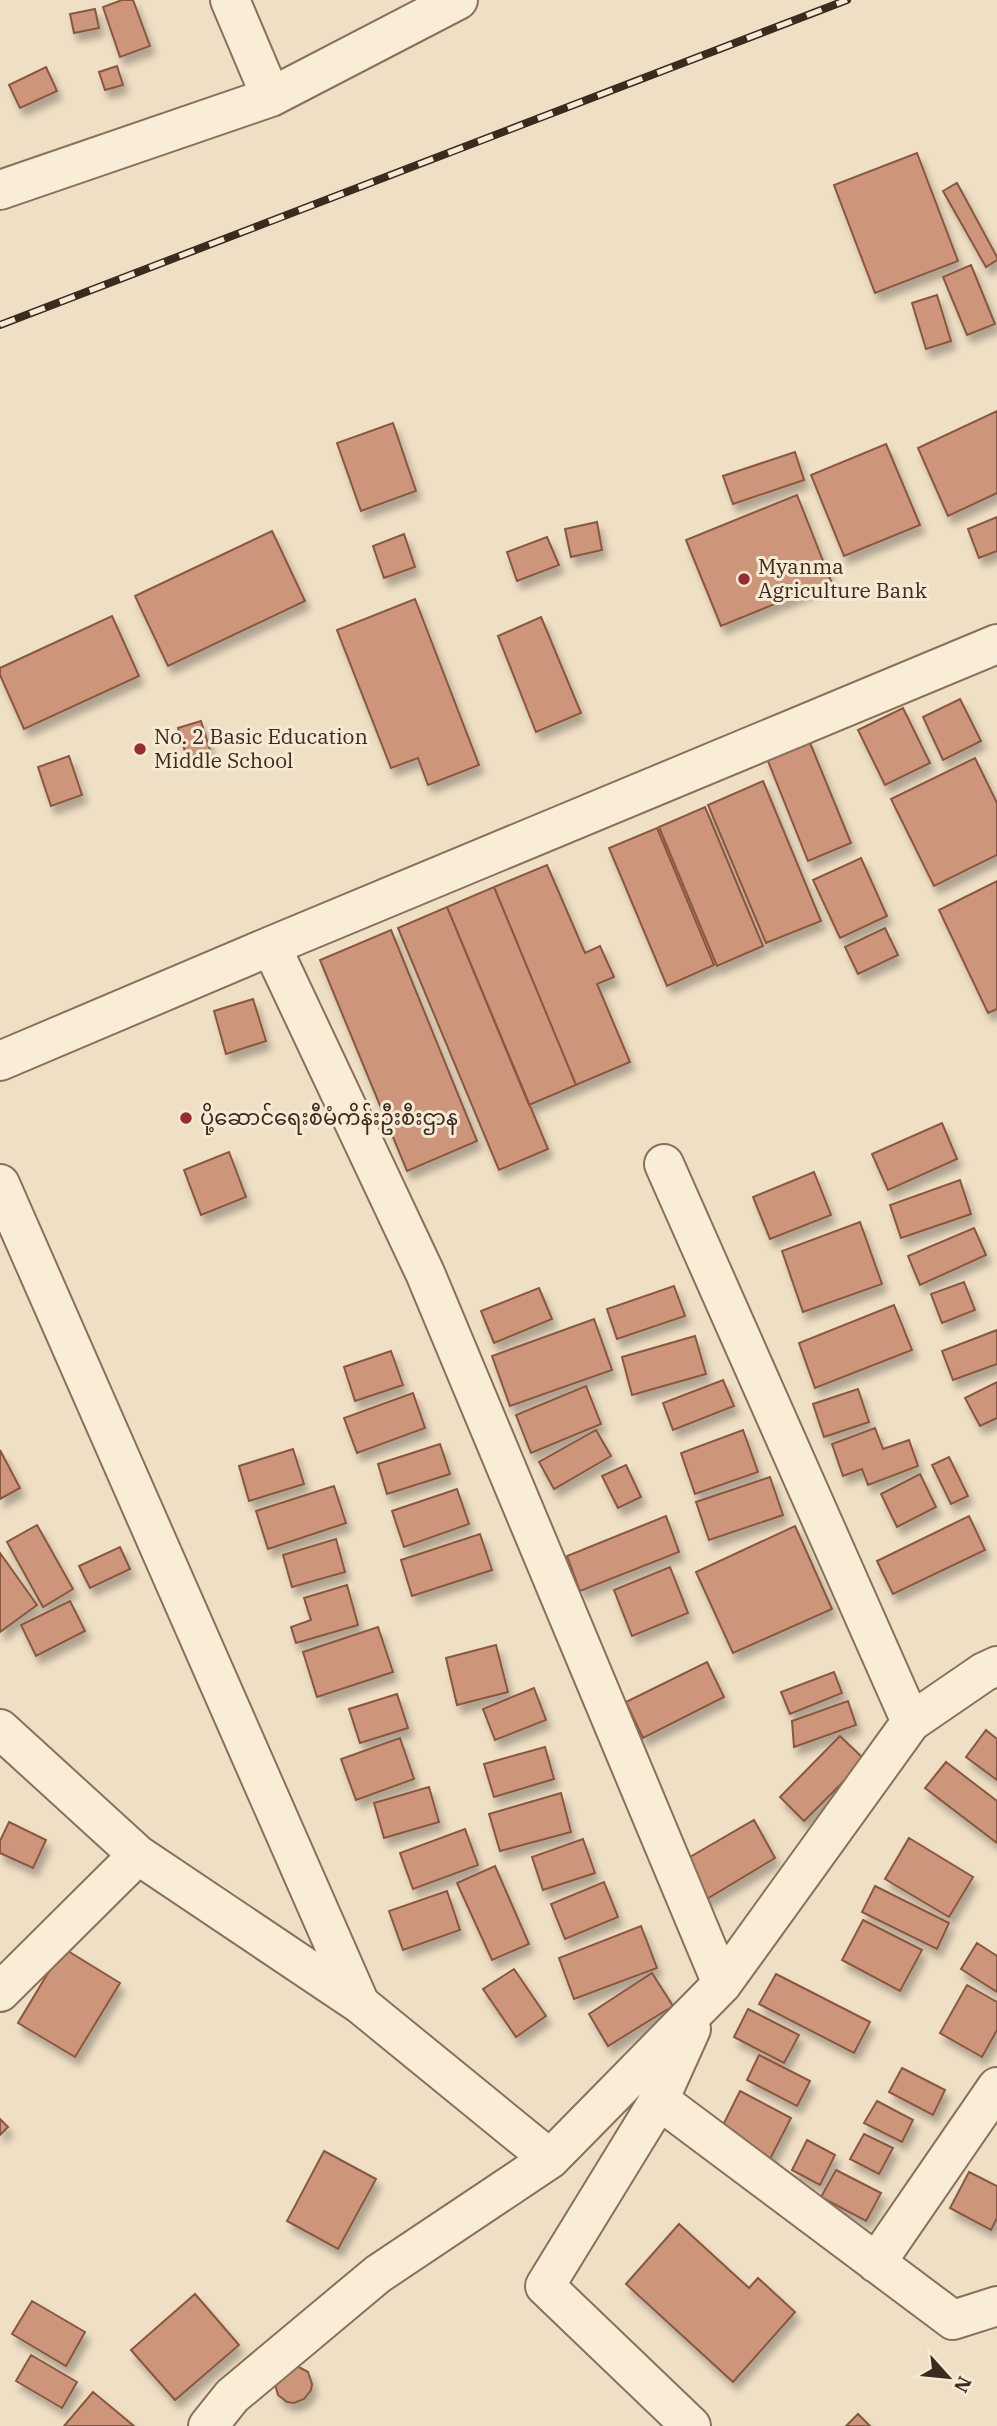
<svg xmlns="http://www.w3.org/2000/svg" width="997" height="2426" font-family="'IBM Plex Serif','Noto Sans Myanmar',serif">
	<defs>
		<filter id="shadow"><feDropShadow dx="4.5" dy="8" stdDeviation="3.5" flood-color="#0004"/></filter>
	</defs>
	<rect width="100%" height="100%" fill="#efdfc5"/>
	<path fill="#cd967a" stroke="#895740" stroke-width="2" filter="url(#shadow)" d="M 122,0 L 133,0 L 150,46 L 120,57 L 103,7 Z
		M 95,9 L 99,28 L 74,33 L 70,14 Z
		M 117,66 L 123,85 L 105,90 L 99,72 Z
		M 46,67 L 57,91 L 20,108 L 9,85 Z
		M 917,153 L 958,261 L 875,293 L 834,185 Z
		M 957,183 L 997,257 L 997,260 L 986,267 L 943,191 Z
		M 971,265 L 995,324 L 967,335 L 943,277 Z
		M 937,295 L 951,341 L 926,349 L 912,303 Z
		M 997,411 L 997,493 L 948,516 L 918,448 Z
		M 393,423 L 416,491 L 361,511 L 337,443 Z
		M 886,444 L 920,525 L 844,556 L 811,475 Z
		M 795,452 L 804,480 L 733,504 L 723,476 Z
		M 797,495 L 831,581 L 721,626 L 686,540 Z
		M 997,517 L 997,551 L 979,558 L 968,529 Z
		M 597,522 L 602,550 L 571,557 L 565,529 Z
		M 272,531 L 305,601 L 168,666 L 135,596 Z
		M 404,534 L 415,567 L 384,578 L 373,546 Z
		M 547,537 L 559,565 L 517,581 L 507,552 Z
		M 415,599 L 479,765 L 428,785 L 418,758 L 391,768 L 337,630 Z
		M 112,616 L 139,676 L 24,729 L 0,675 L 0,668 Z
		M 541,617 L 581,713 L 536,732 L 498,636 Z
		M 960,699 L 981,741 L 943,760 L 923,717 Z
		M 903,708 L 930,763 L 885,785 L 858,730 Z
		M 201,721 L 210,750 L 187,758 L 178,728 Z
		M 808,738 L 851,843 L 808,861 L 766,756 Z
		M 69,756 L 82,795 L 51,806 L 38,767 Z
		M 975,758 L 997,803 L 997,855 L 934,886 L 891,799 Z
		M 763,781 L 821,921 L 766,943 L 708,805 Z
		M 705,807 L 763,946 L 717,966 L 659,827 Z
		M 657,828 L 714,965 L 667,986 L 609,848 Z
		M 861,858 L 887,916 L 840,938 L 813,880 Z
		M 547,865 L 585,953 L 600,946 L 614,977 L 597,984 L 630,1062 L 576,1085 L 494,887 Z
		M 997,881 L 997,1009 L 988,1013 L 939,910 Z
		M 494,887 L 576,1085 L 529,1105 L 447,907 Z
		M 447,907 L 548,1149 L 499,1170 L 398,928 Z
		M 885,928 L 898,955 L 858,974 L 845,947 Z
		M 391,930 L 477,1141 L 407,1171 L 320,960 Z
		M 253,999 L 266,1041 L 226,1054 L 214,1011 Z
		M 942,1123 L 957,1159 L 888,1190 L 872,1154 Z
		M 229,1152 L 246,1197 L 201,1215 L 184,1170 Z
		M 814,1172 L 831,1215 L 770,1239 L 753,1197 Z
		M 960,1180 L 971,1214 L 901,1238 L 890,1205 Z
		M 860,1222 L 882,1284 L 803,1312 L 782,1251 Z
		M 974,1228 L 986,1255 L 920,1285 L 908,1256 Z
		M 964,1282 L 975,1310 L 942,1323 L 931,1294 Z
		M 674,1286 L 685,1316 L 617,1339 L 607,1309 Z
		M 539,1288 L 552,1319 L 494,1343 L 481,1311 Z
		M 894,1305 L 912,1350 L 815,1388 L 799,1343 Z
		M 594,1319 L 612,1370 L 510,1406 L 492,1356 Z
		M 997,1330 L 997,1364 L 953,1380 L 942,1351 Z
		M 695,1336 L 706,1374 L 632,1395 L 622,1357 Z
		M 391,1351 L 403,1385 L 355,1401 L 344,1367 Z
		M 723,1380 L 734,1406 L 673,1430 L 663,1403 Z
		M 997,1382 L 997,1418 L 980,1426 L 965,1398 Z
		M 586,1386 L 601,1424 L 531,1453 L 516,1415 Z
		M 858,1389 L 869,1422 L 824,1437 L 813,1404 Z
		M 413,1393 L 425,1428 L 357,1453 L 344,1418 Z
		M 875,1428 L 883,1449 L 909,1440 L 918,1466 L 868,1485 L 862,1469 L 843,1476 L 832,1444 Z
		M 596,1430 L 611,1456 L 554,1489 L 539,1462 Z
		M 743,1430 L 758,1472 L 695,1494 L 681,1453 Z
		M 440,1444 L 450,1474 L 387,1494 L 378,1464 Z
		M 293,1449 L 304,1484 L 249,1501 L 239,1466 Z
		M 0,1450 L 20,1488 L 0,1499 Z
		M 949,1457 L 968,1496 L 951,1504 L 932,1465 Z
		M 626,1465 L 641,1497 L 618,1508 L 602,1476 Z
		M 920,1474 L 936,1507 L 897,1527 L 881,1494 Z
		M 770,1477 L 783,1515 L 709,1540 L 696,1502 Z
		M 334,1486 L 346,1523 L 268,1549 L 256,1511 Z
		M 457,1489 L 469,1524 L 404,1547 L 392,1511 Z
		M 666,1516 L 679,1552 L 580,1591 L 567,1556 Z
		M 969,1516 L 985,1550 L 893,1594 L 877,1561 Z
		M 37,1525 L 73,1589 L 43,1607 L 7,1542 Z
		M 795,1526 L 832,1609 L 733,1653 L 696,1572 Z
		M 480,1534 L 492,1570 L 412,1596 L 401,1560 Z
		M 336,1539 L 345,1572 L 292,1587 L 283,1555 Z
		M 120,1547 L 130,1569 L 90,1588 L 79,1566 Z
		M 0,1553 L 37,1605 L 0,1632 Z
		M 670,1567 L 688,1613 L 632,1636 L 614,1590 Z
		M 347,1585 L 358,1625 L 296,1643 L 291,1627 L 311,1620 L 304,1598 Z
		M 70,1601 L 85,1631 L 36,1656 L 21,1625 Z
		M 378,1627 L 393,1672 L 317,1697 L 303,1652 Z
		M 496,1645 L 508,1692 L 457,1705 L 446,1658 Z
		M 707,1662 L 724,1697 L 643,1738 L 626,1702 Z
		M 834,1672 L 842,1693 L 790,1714 L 781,1692 Z
		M 534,1688 L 546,1720 L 495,1740 L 483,1709 Z
		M 397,1694 L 408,1728 L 360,1743 L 349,1709 Z
		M 848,1701 L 856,1725 L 794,1747 L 792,1721 Z
		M 986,1730 L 997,1739 L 997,1780 L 966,1757 Z
		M 840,1736 L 865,1760 L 804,1821 L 780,1797 Z
		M 400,1738 L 414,1779 L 356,1800 L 341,1759 Z
		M 545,1747 L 554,1779 L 494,1797 L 484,1764 Z
		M 946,1762 L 997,1801 L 997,1843 L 925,1788 Z
		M 429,1787 L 439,1822 L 384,1838 L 374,1803 Z
		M 561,1793 L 571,1832 L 500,1851 L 489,1814 Z
		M 754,1820 L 775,1858 L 705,1900 L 683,1861 Z
		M 9,1822 L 46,1840 L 33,1868 L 0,1853 L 0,1841 Z
		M 465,1829 L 478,1865 L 413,1889 L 400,1853 Z
		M 909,1838 L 973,1877 L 949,1917 L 885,1879 Z
		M 583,1839 L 595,1873 L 543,1890 L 532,1857 Z
		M 495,1866 L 529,1944 L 492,1960 L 457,1883 Z
		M 604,1882 L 618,1917 L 565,1939 L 551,1904 Z
		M 875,1886 L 949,1923 L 937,1949 L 862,1912 Z
		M 447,1891 L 460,1930 L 403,1950 L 389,1911 Z
		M 863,1920 L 922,1950 L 900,1991 L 842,1960 Z
		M 641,1926 L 657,1968 L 574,1999 L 559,1958 Z
		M 977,1943 L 997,1956 L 997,1992 L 961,1969 Z
		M 63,1948 L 120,1983 L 75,2057 L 18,2023 Z
		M 514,1969 L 546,2016 L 516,2037 L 483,1989 Z
		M 652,1973 L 673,2006 L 608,2046 L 589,2014 Z
		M 776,1974 L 870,2022 L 854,2053 L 759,2004 Z
		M 967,1985 L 997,2002 L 997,2030 L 982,2057 L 940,2033 Z
		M 748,2009 L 799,2035 L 784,2063 L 734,2037 Z
		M 759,2055 L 810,2081 L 797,2106 L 747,2080 Z
		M 902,2068 L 945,2090 L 933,2115 L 889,2092 Z
		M 740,2091 L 791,2118 L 768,2163 L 717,2137 Z
		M 877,2101 L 913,2120 L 902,2142 L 864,2123 Z
		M 0,2119 L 8,2127 L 0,2135 Z
		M 864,2134 L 893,2148 L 879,2174 L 850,2159 Z
		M 807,2140 L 835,2155 L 820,2185 L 792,2170 Z
		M 324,2151 L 376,2179 L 338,2249 L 287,2221 Z
		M 836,2170 L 881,2193 L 866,2221 L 821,2197 Z
		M 969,2172 L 997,2186 L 997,2218 L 991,2230 L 950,2208 Z
		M 679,2224 L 749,2288 L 758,2278 L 795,2312 L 733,2382 L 626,2284 Z
		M 195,2294 L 239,2345 L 175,2400 L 131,2350 Z
		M 32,2301 L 85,2332 L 66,2366 L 12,2334 Z
		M 31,2355 L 77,2382 L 62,2408 L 16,2381 Z
		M 297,2366 L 308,2372 L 312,2384 L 311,2390 L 304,2399 L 294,2403 L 287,2402 L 278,2395 L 275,2384 Z
		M 93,2392 L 134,2426 L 64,2426 Z
		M 858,2414 L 870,2426 L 846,2426 Z"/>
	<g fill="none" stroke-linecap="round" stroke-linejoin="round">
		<g stroke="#8a705b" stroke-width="42">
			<path id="street" d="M 230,0 L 271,97
				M 0,190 L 271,97 L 458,0
				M 271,946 L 425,1273 L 722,1984
				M 0,1061 L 271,946 L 997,644
				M 664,1164 L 911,1722
				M 0,1184 L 360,2004
				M 0,1729 L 138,1855 L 360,2004 L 550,2159
				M 0,1992 L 138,1855
				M 659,2100 L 953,2320 L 997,2306
				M 876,2263 L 997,2087
				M 208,2426 L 232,2396 L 378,2274 L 550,2159 L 722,1984 L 911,1722 L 984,1672 L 997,1666
				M 691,2426 L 545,2286 L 659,2100 L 691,2029"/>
		</g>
		<use href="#street" stroke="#f9edd8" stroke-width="38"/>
		<g stroke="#3a2a1f" stroke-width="8">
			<path id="rail" d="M 0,325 L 847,0"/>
		</g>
		<use href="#rail" stroke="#f6ead4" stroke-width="5" stroke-dasharray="16" stroke-linecap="butt"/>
	</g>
	<g fill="#9a2a33" stroke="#f6ead4" stroke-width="2.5">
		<circle cx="744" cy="579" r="7"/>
		<circle cx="140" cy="749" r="7"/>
		<circle cx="186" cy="1118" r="7"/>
	</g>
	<g text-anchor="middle" stroke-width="6" stroke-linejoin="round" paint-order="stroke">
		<g font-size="21" fill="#3a2a1f" stroke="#f6ead4" text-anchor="start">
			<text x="758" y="574">Myanma<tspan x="758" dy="24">Agriculture Bank</tspan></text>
			<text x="154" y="744">No. 2 Basic Education<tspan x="154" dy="24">Middle School</tspan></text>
			<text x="200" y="1125">ပို့ဆောင်ရေးစီမံကိန်းဦးစီးဌာန</text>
		</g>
	</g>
	<g transform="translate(948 2377) rotate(117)" stroke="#f6ead4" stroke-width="5" paint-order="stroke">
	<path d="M0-5L12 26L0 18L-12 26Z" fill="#3a2a1f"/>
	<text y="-10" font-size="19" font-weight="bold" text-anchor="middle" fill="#3a2a1f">N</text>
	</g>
</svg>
